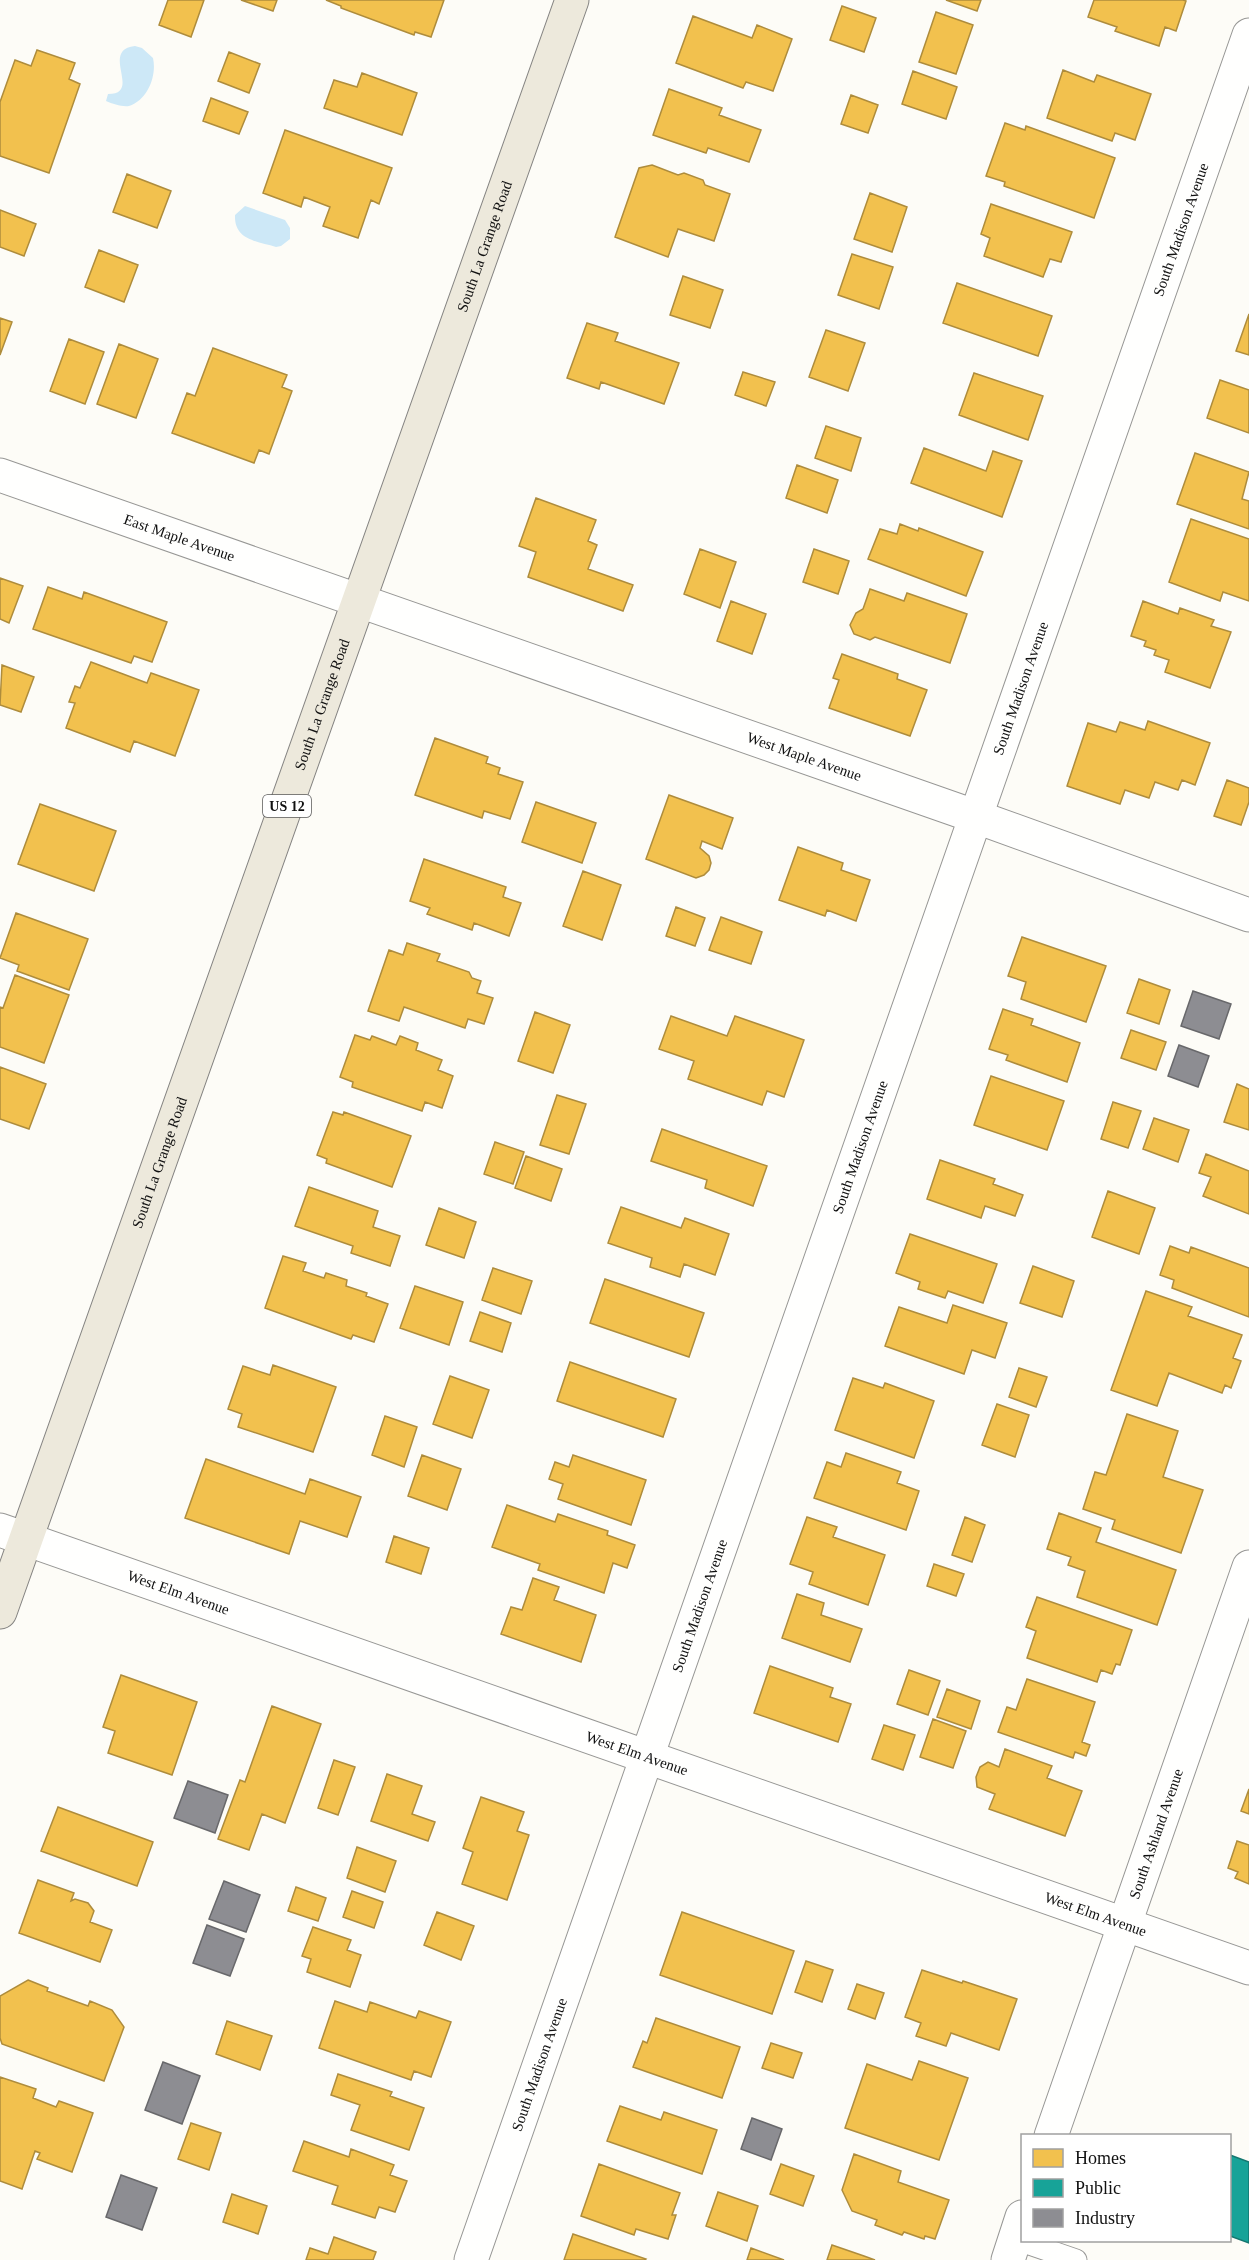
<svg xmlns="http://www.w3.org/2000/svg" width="1249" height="2260" font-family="Georgia,serif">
	<rect width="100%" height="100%" fill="#fdfcf7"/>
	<path fill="#cde8f7" d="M 135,46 L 142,48 L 153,58 C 157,75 148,100 129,106 C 122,107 113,104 106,101 L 108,94 C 143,94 99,50 135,46 Z
		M 245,206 L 285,220 L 290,228 L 290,239 L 281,246 L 276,247 C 256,241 234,240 235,215 Z"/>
	<path fill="#f2c14e" stroke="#ae8c3c" stroke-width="1.5" d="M 168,0 L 204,0 L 191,37 L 159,25 Z
		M 241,0 L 277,0 L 273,11 Z
		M 326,0 L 444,0 L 431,37 L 415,32 L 414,35 L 341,8 L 341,6 Z
		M 946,0 L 981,0 L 977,11 Z
		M 1094,0 L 1183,0 L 1186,1 L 1176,31 L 1165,27 L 1159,46 L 1115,31 L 1117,27 L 1088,17 Z
		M 842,6 L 876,18 L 864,52 L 830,40 Z
		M 936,12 L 973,25 L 956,74 L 919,62 Z
		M 693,16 L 752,38 L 757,25 L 792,39 L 773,91 L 746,82 L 743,88 L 676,63 Z
		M 37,50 L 75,63 L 69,79 L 80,84 L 49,173 L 0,156 L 0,102 L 15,60 L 31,66 Z
		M 229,52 L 260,64 L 249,93 L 218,81 Z
		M 1063,70 L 1094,82 L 1097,75 L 1151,94 L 1135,140 L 1115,133 L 1112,141 L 1047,118 Z
		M 913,71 L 957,87 L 946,119 L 902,104 Z
		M 362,73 L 417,93 L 402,135 L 324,108 L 334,80 L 357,87 Z
		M 669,89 L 722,108 L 719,115 L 761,130 L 749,162 L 708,148 L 706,153 L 653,135 Z
		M 851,95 L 878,105 L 868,133 L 841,124 Z
		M 211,98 L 248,112 L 239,134 L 203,121 Z
		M 1005,123 L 1025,130 L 1026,126 L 1115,158 L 1094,218 L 1004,186 L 1005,182 L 986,176 Z
		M 285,130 L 392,168 L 379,204 L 371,200 L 358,238 L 323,226 L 330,207 L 304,197 L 301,207 L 263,193 Z
		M 652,165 L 678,175 L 684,173 L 703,180 L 705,185 L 730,194 L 714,241 L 678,229 L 668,257 L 615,237 L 639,168 Z
		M 127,174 L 171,191 L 157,228 L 113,212 Z
		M 870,193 L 907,207 L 892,252 L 854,239 Z
		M 991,204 L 1072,232 L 1061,262 L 1050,259 L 1043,277 L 984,256 L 990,238 L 981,234 Z
		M 0,210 L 36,224 L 24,256 L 0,247 Z
		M 99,250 L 138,265 L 124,302 L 85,287 Z
		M 852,254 L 893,267 L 879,309 L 838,295 Z
		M 683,276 L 723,290 L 710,328 L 670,315 Z
		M 957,283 L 1052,316 L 1038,356 L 943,323 Z
		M 1249,314 L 1249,355 L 1236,351 Z
		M 0,318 L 12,322 L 0,355 Z
		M 587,323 L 618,333 L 615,341 L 679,363 L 664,404 L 601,382 L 599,389 L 567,378 Z
		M 826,330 L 865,343 L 848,391 L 809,377 Z
		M 69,339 L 104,352 L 85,404 L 50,391 Z
		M 119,344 L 158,359 L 136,418 L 97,404 Z
		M 213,348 L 287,375 L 282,387 L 292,391 L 269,454 L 259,450 L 254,463 L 172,433 L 187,393 L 195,396 Z
		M 743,372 L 775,382 L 766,406 L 735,395 Z
		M 974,373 L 1043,396 L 1028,440 L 959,415 Z
		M 1220,380 L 1249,390 L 1249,433 L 1207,418 Z
		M 826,426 L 861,438 L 851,471 L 815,458 Z
		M 924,448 L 986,471 L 993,451 L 1022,461 L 1002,517 L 911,483 Z
		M 1195,453 L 1249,472 L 1242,499 L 1249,501 L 1249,529 L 1177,504 Z
		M 797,465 L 838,480 L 827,513 L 786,498 Z
		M 536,498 L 596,520 L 588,541 L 597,545 L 588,569 L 633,585 L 623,611 L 528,577 L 536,552 L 519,546 Z
		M 1191,519 L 1249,539 L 1249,601 L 1223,592 L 1220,601 L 1169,582 Z
		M 900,524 L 918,531 L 919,528 L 983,552 L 966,596 L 868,559 L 880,529 L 897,534 Z
		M 700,549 L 736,562 L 720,608 L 684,594 Z
		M 814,549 L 849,561 L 838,594 L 803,582 Z
		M 0,578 L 23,586 L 9,623 L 0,619 Z
		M 48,587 L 82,599 L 84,592 L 167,622 L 152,662 L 134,656 L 131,663 L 33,629 Z
		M 870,589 L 904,601 L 907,593 L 967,614 L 950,663 L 875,637 L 870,640 L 854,634 L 850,625 L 856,613 L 863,609 Z
		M 731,601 L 766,614 L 752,654 L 717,641 Z
		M 1143,601 L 1178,614 L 1180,608 L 1214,620 L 1211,626 L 1231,632 L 1210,688 L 1165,672 L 1169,660 L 1154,655 L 1156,650 L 1144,646 L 1146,641 L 1131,636 Z
		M 842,654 L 898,674 L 897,679 L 927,690 L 910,736 L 829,708 L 839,680 L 833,678 Z
		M 91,662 L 147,683 L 151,673 L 199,690 L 175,756 L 134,741 L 130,752 L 66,728 L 75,703 L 69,702 L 75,686 L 80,688 Z
		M 2,665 L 34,677 L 21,712 L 0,705 Z
		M 1148,721 L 1210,743 L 1195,785 L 1182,780 L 1178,790 L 1155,782 L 1149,798 L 1125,790 L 1120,804 L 1067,786 L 1088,723 L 1116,732 L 1120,722 L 1145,730 Z
		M 435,738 L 488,757 L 486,763 L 500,768 L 498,774 L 523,782 L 510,819 L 484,811 L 482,818 L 415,795 Z
		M 1227,780 L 1249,788 L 1249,802 L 1241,825 L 1214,816 Z
		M 669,795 L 733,818 L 722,849 L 702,841 L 700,848 L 709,856 L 711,863 L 709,870 L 704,875 L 696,878 L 646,859 Z
		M 536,802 L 596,823 L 582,863 L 522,842 Z
		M 40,804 L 116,831 L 94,891 L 18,864 Z
		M 798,847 L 843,863 L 841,870 L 870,880 L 856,921 L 827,910 L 825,916 L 779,900 Z
		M 424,859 L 506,887 L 503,897 L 521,903 L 509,936 L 474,923 L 472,930 L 427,914 L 430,908 L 410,901 Z
		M 583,871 L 621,885 L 602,940 L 563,926 Z
		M 676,907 L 705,918 L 695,946 L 666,936 Z
		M 16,913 L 88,939 L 69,990 L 17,971 L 19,965 L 0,958 Z
		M 721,917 L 762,932 L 751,964 L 709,950 Z
		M 1022,937 L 1106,966 L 1086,1022 L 1021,999 L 1026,982 L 1008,976 Z
		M 407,943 L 440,954 L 437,961 L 469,972 L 472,978 L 481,981 L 477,993 L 493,998 L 484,1024 L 468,1019 L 465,1028 L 404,1007 L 399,1021 L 368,1011 L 389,950 L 403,955 Z
		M 15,975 L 69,995 L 44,1063 L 0,1047 L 0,1007 L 3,1008 Z
		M 1139,979 L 1170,990 L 1159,1024 L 1127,1013 Z
		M 1003,1009 L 1033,1019 L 1031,1025 L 1080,1043 L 1067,1082 L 1006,1060 L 1008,1055 L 989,1049 Z
		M 535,1012 L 570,1025 L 553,1073 L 518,1061 Z
		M 671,1016 L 727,1036 L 735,1016 L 804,1040 L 784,1097 L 767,1091 L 762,1105 L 688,1079 L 694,1061 L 659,1049 Z
		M 1131,1030 L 1166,1042 L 1156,1070 L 1121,1058 Z
		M 355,1035 L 370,1040 L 372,1036 L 396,1045 L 400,1036 L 418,1043 L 416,1050 L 442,1060 L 438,1070 L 453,1076 L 442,1108 L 425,1102 L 422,1111 L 352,1087 L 353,1082 L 340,1077 Z
		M 0,1067 L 46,1084 L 29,1129 L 0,1119 Z
		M 991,1076 L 1064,1101 L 1047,1150 L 974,1125 Z
		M 1237,1084 L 1249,1089 L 1249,1130 L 1224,1122 Z
		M 557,1095 L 586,1104 L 569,1154 L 540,1145 Z
		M 1113,1102 L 1141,1111 L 1128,1148 L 1101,1139 Z
		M 333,1112 L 343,1115 L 344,1112 L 411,1136 L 392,1187 L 326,1163 L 327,1159 L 317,1155 Z
		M 1154,1118 L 1189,1130 L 1178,1162 L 1143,1149 Z
		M 662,1129 L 767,1166 L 753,1206 L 705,1188 L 707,1180 L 651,1161 Z
		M 495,1142 L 524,1152 L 513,1184 L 484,1174 Z
		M 1206,1154 L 1249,1171 L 1249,1214 L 1203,1196 L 1211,1177 L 1199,1173 Z
		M 526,1156 L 562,1169 L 551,1201 L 515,1188 Z
		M 940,1160 L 995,1179 L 993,1184 L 1023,1195 L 1015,1216 L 985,1206 L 981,1218 L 927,1199 Z
		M 309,1187 L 378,1211 L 373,1227 L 400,1236 L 390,1266 L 351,1253 L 353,1246 L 295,1226 Z
		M 1108,1191 L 1155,1208 L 1139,1254 L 1092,1237 Z
		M 621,1207 L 681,1228 L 685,1218 L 729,1234 L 715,1275 L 684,1264 L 680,1277 L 650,1267 L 652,1258 L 608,1243 Z
		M 439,1208 L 476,1222 L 464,1258 L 426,1245 Z
		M 910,1234 L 997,1264 L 983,1303 L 948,1291 L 945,1298 L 918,1289 L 920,1282 L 896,1273 Z
		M 1170,1246 L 1189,1253 L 1191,1247 L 1249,1268 L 1249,1317 L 1172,1288 L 1174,1280 L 1160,1275 Z
		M 283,1256 L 306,1263 L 303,1271 L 324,1278 L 326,1273 L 347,1280 L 346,1286 L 367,1293 L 366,1296 L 388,1304 L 374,1342 L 353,1335 L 351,1339 L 265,1308 Z
		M 1033,1266 L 1074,1281 L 1062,1317 L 1020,1303 Z
		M 493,1268 L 532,1281 L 521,1314 L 482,1300 Z
		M 605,1279 L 704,1313 L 689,1357 L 590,1323 Z
		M 415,1286 L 463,1302 L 449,1345 L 400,1328 Z
		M 1146,1291 L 1192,1307 L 1188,1316 L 1242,1335 L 1233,1358 L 1241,1361 L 1231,1388 L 1225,1385 L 1222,1393 L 1169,1373 L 1157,1406 L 1111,1390 Z
		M 953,1305 L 1007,1323 L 995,1358 L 972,1350 L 964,1374 L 885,1346 L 899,1307 L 947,1323 Z
		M 480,1312 L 511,1323 L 502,1352 L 470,1341 Z
		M 570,1362 L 676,1399 L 663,1437 L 557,1401 Z
		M 273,1365 L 336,1387 L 313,1452 L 238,1427 L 242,1414 L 228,1409 L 243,1366 L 270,1375 Z
		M 1019,1368 L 1047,1377 L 1036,1407 L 1009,1397 Z
		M 450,1376 L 489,1390 L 472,1438 L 433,1424 Z
		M 853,1378 L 883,1388 L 885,1383 L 934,1401 L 914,1458 L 835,1430 Z
		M 997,1404 L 1029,1415 L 1015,1457 L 982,1445 Z
		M 1127,1414 L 1178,1431 L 1163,1477 L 1203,1490 L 1181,1553 L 1112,1529 L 1115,1520 L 1083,1509 L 1095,1472 L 1106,1475 Z
		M 385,1416 L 417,1427 L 404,1467 L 372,1455 Z
		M 846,1453 L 901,1472 L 897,1483 L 919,1491 L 906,1530 L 814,1498 L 827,1462 L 841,1467 Z
		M 422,1455 L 461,1469 L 447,1510 L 408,1496 Z
		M 573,1455 L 646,1480 L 631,1525 L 558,1499 L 563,1484 L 549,1479 L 555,1462 L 569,1467 Z
		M 206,1459 L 305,1494 L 310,1479 L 361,1497 L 347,1537 L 300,1521 L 289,1554 L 185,1518 Z
		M 507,1505 L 555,1522 L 558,1514 L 608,1531 L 607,1535 L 635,1545 L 627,1568 L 613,1563 L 604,1593 L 538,1570 L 540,1564 L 492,1547 Z
		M 1059,1513 L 1101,1528 L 1096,1542 L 1176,1570 L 1157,1625 L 1077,1597 L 1085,1571 L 1068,1565 L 1071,1557 L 1047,1549 Z
		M 807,1517 L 837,1527 L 833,1537 L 885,1555 L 868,1605 L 809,1584 L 813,1572 L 790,1564 Z
		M 965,1517 L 985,1525 L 972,1562 L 952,1555 Z
		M 394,1536 L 429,1548 L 421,1574 L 386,1562 Z
		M 934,1564 L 964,1574 L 956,1596 L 927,1586 Z
		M 533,1578 L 559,1587 L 554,1600 L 596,1615 L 581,1662 L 501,1634 L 511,1607 L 522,1610 Z
		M 797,1594 L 824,1603 L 821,1615 L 862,1629 L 850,1662 L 782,1638 Z
		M 1037,1597 L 1132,1630 L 1120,1665 L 1116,1664 L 1112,1674 L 1101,1670 L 1097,1682 L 1027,1658 L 1036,1631 L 1026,1627 Z
		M 770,1666 L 833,1688 L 830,1697 L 851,1704 L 838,1742 L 754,1713 Z
		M 909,1670 L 940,1681 L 928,1715 L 897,1704 Z
		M 121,1675 L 197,1702 L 172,1775 L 108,1753 L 115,1731 L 103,1727 Z
		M 1027,1679 L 1095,1702 L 1082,1742 L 1090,1745 L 1086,1756 L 1075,1752 L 1073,1758 L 998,1732 L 1007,1707 L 1016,1710 Z
		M 947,1689 L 980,1701 L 971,1729 L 937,1717 Z
		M 272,1706 L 321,1724 L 285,1823 L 262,1814 L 249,1850 L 218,1839 L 240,1780 L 245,1782 Z
		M 933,1719 L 966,1731 L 953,1768 L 920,1757 Z
		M 884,1725 L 915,1735 L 903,1770 L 872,1759 Z
		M 1005,1749 L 1052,1766 L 1047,1778 L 1082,1791 L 1065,1836 L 989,1809 L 995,1794 L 977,1787 L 976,1777 L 980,1767 L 988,1762 L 999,1767 Z
		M 334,1760 L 355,1767 L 338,1815 L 318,1808 Z
		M 387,1774 L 422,1786 L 412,1814 L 435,1822 L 428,1841 L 371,1821 Z
		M 1249,1789 L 1249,1814 L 1241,1811 Z
		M 481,1797 L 524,1812 L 517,1831 L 529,1835 L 507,1900 L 462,1884 L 473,1852 L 463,1848 Z
		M 58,1807 L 153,1842 L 137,1886 L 41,1851 Z
		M 1237,1841 L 1249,1845 L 1249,1884 L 1235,1878 L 1238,1872 L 1228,1868 Z
		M 357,1847 L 396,1861 L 385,1892 L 347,1878 Z
		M 38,1880 L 74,1893 L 71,1901 L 75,1899 L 88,1903 L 94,1911 L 90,1922 L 112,1930 L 100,1962 L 19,1933 Z
		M 296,1887 L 326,1898 L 318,1921 L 288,1911 Z
		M 352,1891 L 383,1902 L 374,1928 L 343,1917 Z
		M 437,1912 L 474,1926 L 461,1960 L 424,1945 Z
		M 682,1912 L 794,1951 L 772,2014 L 660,1975 Z
		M 313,1927 L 351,1940 L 347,1950 L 361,1955 L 350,1987 L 307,1972 L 311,1959 L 302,1956 Z
		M 806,1961 L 833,1970 L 822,2002 L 795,1992 Z
		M 922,1970 L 962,1983 L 963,1981 L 1017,1999 L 999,2050 L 951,2033 L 946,2046 L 916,2036 L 921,2023 L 905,2017 Z
		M 28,1980 L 48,1988 L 47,1991 L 88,2006 L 90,2001 L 112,2010 L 124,2027 L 104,2081 L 2,2044 L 0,2038 L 0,1996 Z
		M 857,1984 L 884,1993 L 875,2019 L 848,2009 Z
		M 335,2001 L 367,2012 L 370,2002 L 416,2018 L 419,2011 L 451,2022 L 431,2077 L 414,2071 L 411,2080 L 319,2048 Z
		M 656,2018 L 740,2047 L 722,2098 L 633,2067 L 643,2041 L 647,2043 Z
		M 227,2021 L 272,2036 L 260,2070 L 216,2054 Z
		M 771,2043 L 802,2053 L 793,2078 L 762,2068 Z
		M 919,2061 L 968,2078 L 939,2160 L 845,2128 L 867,2064 L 912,2080 Z
		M 338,2074 L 392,2092 L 390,2096 L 424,2108 L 409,2150 L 351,2130 L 360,2105 L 331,2095 Z
		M 0,2077 L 36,2089 L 33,2098 L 56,2107 L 59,2101 L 93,2113 L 72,2172 L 37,2159 L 40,2153 L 35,2151 L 22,2189 L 0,2181 Z
		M 620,2106 L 661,2120 L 664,2112 L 717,2130 L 702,2174 L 607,2141 Z
		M 191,2123 L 221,2133 L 209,2170 L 178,2159 Z
		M 304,2141 L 349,2157 L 351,2149 L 394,2165 L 390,2175 L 407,2181 L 395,2212 L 379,2207 L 375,2218 L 332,2204 L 338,2186 L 293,2171 Z
		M 854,2154 L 901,2171 L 898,2182 L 949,2200 L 935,2239 L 925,2236 L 924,2239 L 904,2232 L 902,2235 L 875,2225 L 877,2220 L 852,2211 L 842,2190 Z
		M 599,2164 L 680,2193 L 672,2215 L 676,2215 L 668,2239 L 636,2229 L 634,2235 L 581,2216 Z
		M 781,2164 L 814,2176 L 803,2206 L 770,2194 Z
		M 718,2192 L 758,2206 L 747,2241 L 706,2226 Z
		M 232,2194 L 267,2206 L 258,2234 L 223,2222 Z
		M 573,2234 L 646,2259 L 645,2260 L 564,2260 Z
		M 334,2237 L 376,2252 L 373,2260 L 306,2260 L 310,2248 L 328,2254 Z
		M 832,2245 L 864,2256 L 875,2260 L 827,2260 Z
		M 751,2248 L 784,2260 L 747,2260 Z"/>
	<path fill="#17a398" stroke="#157770" stroke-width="1.5" d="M 1230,2155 L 1249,2162 L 1249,2243 L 1230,2236 Z"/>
	<path fill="#8d8d92" stroke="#68686b" stroke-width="1.5" d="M 1193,991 L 1231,1004 L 1219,1039 L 1181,1026 Z
		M 1179,1045 L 1209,1056 L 1198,1087 L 1168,1076 Z
		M 188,1781 L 228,1795 L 215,1833 L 174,1818 Z
		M 224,1881 L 260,1895 L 246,1932 L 209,1919 Z
		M 207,1925 L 244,1939 L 230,1976 L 193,1963 Z
		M 163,2062 L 200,2076 L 182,2124 L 145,2110 Z
		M 752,2118 L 782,2129 L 771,2160 L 741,2149 Z
		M 121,2175 L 157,2188 L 142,2230 L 106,2217 Z"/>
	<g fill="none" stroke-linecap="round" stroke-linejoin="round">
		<g stroke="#979795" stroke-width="23">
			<path id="service" d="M 1015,2239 L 1076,2260"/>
		</g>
		<g stroke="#979795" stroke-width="35">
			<g id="minor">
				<path id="s1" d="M 0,475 L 974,816 L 1249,915"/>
				<path id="s2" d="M 0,1530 L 1249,1968"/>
				<path id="s3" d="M 1051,2136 L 1249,1567"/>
				<path id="s4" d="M 471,2260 L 1249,35"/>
				<path d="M 1008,2260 L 1022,2217"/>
			</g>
		</g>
		<g stroke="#858482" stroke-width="35">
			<g id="primary">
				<path id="s5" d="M 0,1612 L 572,0"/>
			</g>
		</g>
		<use href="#service" stroke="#fffffe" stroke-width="21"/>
		<use href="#minor" stroke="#fffffe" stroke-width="33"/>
		<use href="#primary" stroke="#ede9dc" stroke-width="33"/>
	</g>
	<g text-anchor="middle" stroke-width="6" stroke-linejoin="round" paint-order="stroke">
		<rect fill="#fff" stroke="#585858" stroke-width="1.5" x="263" y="795" width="48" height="22" rx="4.5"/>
		<g font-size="14" font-weight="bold" fill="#111">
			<text x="287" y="811">US 12</text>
		</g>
		<g font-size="15" fill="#111" stroke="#fff">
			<text dy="5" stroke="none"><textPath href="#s4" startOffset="2151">South Madison Avenue</textPath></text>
			<text dy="5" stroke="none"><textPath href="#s5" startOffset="1449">South La Grange Road</textPath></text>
			<text dy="5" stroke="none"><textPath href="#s1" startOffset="190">East Maple Avenue</textPath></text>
			<text dy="5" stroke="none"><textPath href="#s4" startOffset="1665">South Madison Avenue</textPath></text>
			<text dy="5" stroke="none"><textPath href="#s5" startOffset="963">South La Grange Road</textPath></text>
			<text dy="5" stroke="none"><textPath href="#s1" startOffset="852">West Maple Avenue</textPath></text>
			<text dy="5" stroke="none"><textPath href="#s4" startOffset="1179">South Madison Avenue</textPath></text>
			<text dy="5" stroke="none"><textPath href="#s5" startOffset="477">South La Grange Road</textPath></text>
			<text dy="5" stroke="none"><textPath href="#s2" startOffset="189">West Elm Avenue</textPath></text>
			<text dy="5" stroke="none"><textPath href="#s4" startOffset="693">South Madison Avenue</textPath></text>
			<text dy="5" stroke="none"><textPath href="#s2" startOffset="675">West Elm Avenue</textPath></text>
			<text dy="5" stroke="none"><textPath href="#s3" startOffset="320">South Ashland Avenue</textPath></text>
			<text dy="5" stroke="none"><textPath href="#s2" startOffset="1161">West Elm Avenue</textPath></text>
			<text dy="5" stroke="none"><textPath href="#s4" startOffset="207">South Madison Avenue</textPath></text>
		</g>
	</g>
	<rect x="1021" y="2134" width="210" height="108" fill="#ffffff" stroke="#a0a0a0" stroke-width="1.5"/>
	<rect x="1033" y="2149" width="30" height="18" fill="#f2c14e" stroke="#a0a0a0" stroke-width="1.5"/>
	<text x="1075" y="2164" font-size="18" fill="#111111">Homes</text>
	<rect x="1033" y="2179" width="30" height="18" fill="#17a398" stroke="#a0a0a0" stroke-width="1.5"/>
	<text x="1075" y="2194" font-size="18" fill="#111111">Public</text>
	<rect x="1033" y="2209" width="30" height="18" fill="#8d8d92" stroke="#a0a0a0" stroke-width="1.5"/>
	<text x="1075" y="2224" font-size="18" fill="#111111">Industry</text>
</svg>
